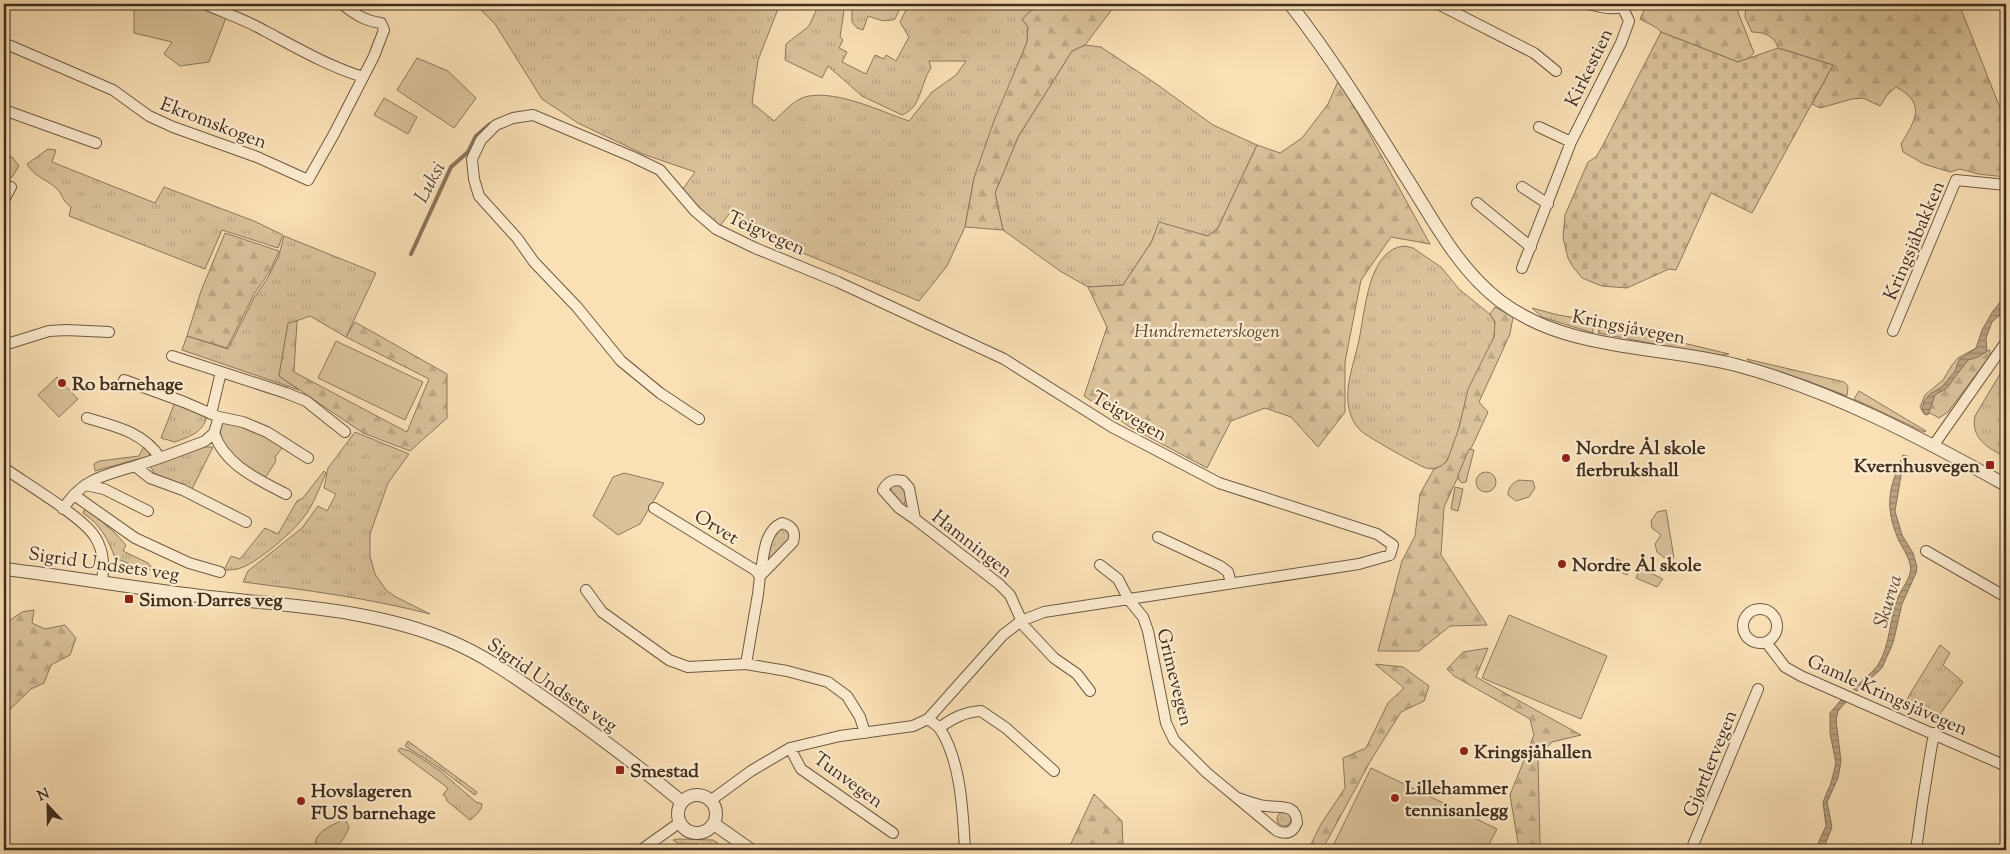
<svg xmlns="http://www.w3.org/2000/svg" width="2010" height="854" font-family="'Sorts Mill Goudy',serif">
	<defs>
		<pattern id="grass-tufts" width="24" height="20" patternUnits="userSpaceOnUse" patternTransform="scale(1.25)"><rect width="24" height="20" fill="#dac29b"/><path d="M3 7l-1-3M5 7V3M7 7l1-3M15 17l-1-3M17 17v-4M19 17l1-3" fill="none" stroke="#bca785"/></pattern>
		<pattern id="forest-firs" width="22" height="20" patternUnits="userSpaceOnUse" patternTransform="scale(1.25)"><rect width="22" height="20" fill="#dac29b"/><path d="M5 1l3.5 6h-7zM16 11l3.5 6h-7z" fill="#bca785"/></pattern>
		<pattern id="cemetery-stones" width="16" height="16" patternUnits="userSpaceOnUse" patternTransform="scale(1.25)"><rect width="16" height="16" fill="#dac29b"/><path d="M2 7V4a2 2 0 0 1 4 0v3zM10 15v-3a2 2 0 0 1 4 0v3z" fill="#bca785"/></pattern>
		<pattern id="water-rules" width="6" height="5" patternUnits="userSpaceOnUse" patternTransform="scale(1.25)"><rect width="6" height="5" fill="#bba382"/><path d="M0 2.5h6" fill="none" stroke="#99856a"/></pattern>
	</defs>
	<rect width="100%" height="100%" fill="#fae0b5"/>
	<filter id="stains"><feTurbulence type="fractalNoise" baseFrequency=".004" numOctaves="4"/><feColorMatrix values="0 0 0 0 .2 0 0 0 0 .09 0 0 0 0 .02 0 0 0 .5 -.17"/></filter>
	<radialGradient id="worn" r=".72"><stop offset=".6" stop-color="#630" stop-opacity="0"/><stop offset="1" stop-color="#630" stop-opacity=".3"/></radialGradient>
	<path fill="url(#grass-tufts)" stroke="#8d785c" d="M 475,4 L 780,4 L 758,60 L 752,103 L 774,121 C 784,112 795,98 809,96 C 839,91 880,111 909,121 L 932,92 L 956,75 L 966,61 L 929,61 L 931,68 C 920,84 922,107 902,115 L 862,96 L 828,66 L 822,78 L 785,60 L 786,44 L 809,26 L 819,4 L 845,4 L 840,37 L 843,40 L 839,48 L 847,52 L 842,62 L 866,74 L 875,55 L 884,59 L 886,55 L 896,61 L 909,37 L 900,22 L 909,4 L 1038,4 L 1022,19 L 1028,27 L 1027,42 L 974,178 L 965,227 L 947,266 L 919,301 L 764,237 L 744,224 L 733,209 L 720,226 L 694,204 L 683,189 L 695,172 L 643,154 L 578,123 L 542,99 L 495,24 Z
		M 852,4 L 902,4 L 895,19 C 884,23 877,19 868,16 L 863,30 L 857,28 L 852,22 Z
		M 1085,45 L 1101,47 L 1155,83 L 1213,125 L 1257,145 L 1218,228 L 1208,236 L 1159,223 L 1152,241 L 1123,285 L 1088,287 L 1060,271 L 1003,230 L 995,193 L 1018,137 L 1072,51 Z
		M 48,149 L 56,150 L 52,162 L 155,203 L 164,187 L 254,221 L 283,235 L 278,248 L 222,230 L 205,269 L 69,216 L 71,207 C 61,200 63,194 57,189 C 47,179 34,177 27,164 Z
		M 284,236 L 376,273 L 346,337 L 310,316 L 288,324 L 279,376 L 299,390 L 182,350 L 187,336 L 228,349 L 254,298 L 269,276 L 279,255 Z
		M 1405,246 L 1413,248 L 1441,267 L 1459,289 L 1492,316 C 1505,336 1472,375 1467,396 C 1463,410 1454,456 1444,464 C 1439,468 1432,470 1426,468 C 1419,466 1366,436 1361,431 C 1357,427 1354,423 1352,418 C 1341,393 1354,365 1359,340 C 1365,312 1368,248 1405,246 Z
		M 1532,308 L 1558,315 L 1589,320 L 1592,322 L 1593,333 L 1542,317 Z
		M 1605,324 L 1729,354 L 1717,356 L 1598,333 L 1600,326 Z
		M 1747,359 L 1844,382 L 1848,386 L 1847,396 L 1807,381 L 1753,364 Z
		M 2006,364 L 2006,457 C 1989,449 1970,438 1975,416 Z
		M 1859,391 L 1926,431 L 1924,432 L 1854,399 Z
		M 175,402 L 207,416 C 203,433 190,436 175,442 L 161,438 Z
		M 355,432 L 409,454 L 388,483 L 370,534 L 370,556 L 375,574 L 386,590 L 396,597 L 430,614 C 368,598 306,590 243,582 L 248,571 L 302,528 L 318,506 L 327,511 L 336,494 L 324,488 L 328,468 Z
		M 145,444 L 151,451 L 149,456 L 95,471 L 94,464 L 99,461 L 139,456 Z
		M 205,447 L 213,447 L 191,491 L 154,473 L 151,467 L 154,464 Z
		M 324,471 L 326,473 C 319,488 314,505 303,518 C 293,532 259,561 243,567 C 237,570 231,570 224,570 L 231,556 L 240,559 L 265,528 L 278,534 L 297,501 L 303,498 Z
		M 898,484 L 903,487 L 907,494 L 904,505 C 898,500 888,495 892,486 Z
		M 87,509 L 114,532 L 126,545 L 123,551 L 148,563 L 152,568 L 151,570 L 140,568 L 115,558 C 108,539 101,525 83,513 L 84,510 Z
		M 787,527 L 791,538 L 776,555 L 768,560 L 773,534 L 779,528 Z
		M 1940,645 L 1950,653 L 1943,665 L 1963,682 L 1937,718 L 1932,719 L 1907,708 L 1907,699 Z
		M 408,741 L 477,792 L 475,795 L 438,767 L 405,746 Z
		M 400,748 L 410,751 L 439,770 L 476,802 L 482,804 C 483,808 475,817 470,820 L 446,800 L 447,798 L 443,795 L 448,788 L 398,751 Z
		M1277 819a7 7 0 1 1 14 0a7 7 0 1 1-14 0Z
		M 679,839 L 713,840 L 718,843 L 714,850 L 694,850 L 698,844 L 679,844 L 673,840 Z"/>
	<path fill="url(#forest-firs)" stroke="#8d785c" d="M 1038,4 L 1116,4 L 1085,45 L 1072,51 L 1018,137 L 995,193 L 1003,230 L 965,227 L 974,178 L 995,118 L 1027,42 L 1028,27 L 1022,19 Z
		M 1647,4 L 1739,4 L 1738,12 L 1754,53 L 1748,59 L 1738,62 L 1661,32 L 1657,28 L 1640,19 Z
		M 1746,4 L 1959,4 L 2006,123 L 2006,177 L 1978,174 L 1960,169 L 1950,172 L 1924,164 L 1903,152 L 1901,144 C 1915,121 1927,103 1896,87 L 1887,95 L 1880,106 L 1863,98 L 1852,99 L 1820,108 L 1812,104 L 1833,65 L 1778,48 C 1775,36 1764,32 1752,32 L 1745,17 Z
		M 1339,79 L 1430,244 L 1391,237 L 1361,280 L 1345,362 L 1345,412 L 1318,447 L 1291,417 L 1265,408 L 1231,421 L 1207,468 L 1130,427 L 1084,396 L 1107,327 L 1088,287 L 1123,285 L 1152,241 L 1159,222 L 1208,236 L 1218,228 L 1257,145 L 1280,153 L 1302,138 L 1328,104 Z
		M 4,155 L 12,157 L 19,166 L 12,177 L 4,182 Z
		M 225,233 L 279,251 L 270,271 L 254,294 L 227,348 L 187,336 L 201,291 Z
		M 1495,307 L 1513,317 L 1510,334 L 1479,402 L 1488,412 L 1444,507 L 1441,555 L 1487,625 L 1450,626 L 1419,651 L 1378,651 L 1402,561 L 1415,536 L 1420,494 L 1434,469 L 1441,466 L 1447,461 L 1459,428 L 1468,389 L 1494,337 L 1495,322 L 1490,314 Z
		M 297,321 L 294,372 L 407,432 L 429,379 L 346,337 L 355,322 L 447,374 L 447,418 L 410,451 L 363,433 L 279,376 L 288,323 Z
		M 1976,348 L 1987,351 L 1990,350 L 1990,356 L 1948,412 L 1939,418 L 1930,413 L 1927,415 L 1924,414 L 1920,407 L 1925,395 L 1943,380 L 1952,365 L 1958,358 Z
		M 34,610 L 32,623 L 45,629 L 65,625 L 76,638 L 70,655 L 51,665 L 44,683 L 31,689 L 4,715 L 4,624 L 22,612 Z
		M 1488,648 L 1476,677 L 1581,735 L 1552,742 L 1538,757 L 1540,844 L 1535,850 L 1521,850 L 1518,843 L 1510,795 L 1534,735 L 1530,719 L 1454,676 L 1447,669 L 1463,652 Z
		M 1375,664 L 1403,667 L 1429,686 L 1424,701 L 1401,712 L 1371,760 L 1322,850 L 1308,850 L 1321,824 L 1345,788 L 1343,758 L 1366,748 L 1388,703 L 1404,688 Z
		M 1094,794 L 1122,821 L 1123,845 L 1121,850 L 1068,850 Z"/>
	<path fill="url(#cemetery-stones)" stroke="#8d785c" d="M 1661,32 L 1738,62 L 1778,48 L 1833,65 L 1752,213 L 1711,193 L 1676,270 L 1669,269 L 1627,288 L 1602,286 L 1582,278 L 1573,267 L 1568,258 L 1563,238 L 1565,215 L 1588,162 L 1596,157 L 1603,145 Z"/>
	<path fill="#dac29b" stroke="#8d785c" d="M 136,4 L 199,4 L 227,15 L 209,62 L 180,66 L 164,54 L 172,42 L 134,33 L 134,6 Z
		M 417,58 L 448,71 L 476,98 L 454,128 L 397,90 Z
		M 384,98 L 417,117 L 408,134 L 374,115 Z
		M 336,341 L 423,382 L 405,420 L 318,378 Z
		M 57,377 L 78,399 L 59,417 L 38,395 Z
		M 223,421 L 244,426 L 284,445 L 275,457 L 276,461 L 265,478 C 249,468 209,444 223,421 Z
		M 1469,449 L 1474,450 L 1466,482 L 1462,483 L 1459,480 L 1458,475 Z
		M1476 482a10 10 0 1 1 20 0a10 10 0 1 1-20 0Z
		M 624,473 L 664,483 L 640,524 L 618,535 L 593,516 L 613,477 Z
		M 1519,480 L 1533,481 L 1535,488 L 1529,497 L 1516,501 L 1508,495 C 1508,488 1512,483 1519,480 Z
		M 1455,487 L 1463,489 L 1458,511 L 1451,509 Z
		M 1666,510 L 1674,558 L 1666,559 L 1657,552 L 1655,544 L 1661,535 L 1652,528 L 1651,521 L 1657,512 Z
		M 1614,558 L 1631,565 L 1627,575 L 1610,567 Z
		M 1640,568 L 1663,579 L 1657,587 L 1636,578 Z
		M 1509,615 L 1607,656 L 1581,719 L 1482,678 Z
		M 1371,768 L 1497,829 L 1486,850 L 1331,850 Z
		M 345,819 L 349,827 C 344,840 339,848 325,850 L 315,842 C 319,829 333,825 345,819 Z"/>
	<path fill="url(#water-rules)" stroke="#8a745a" d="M 2006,295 L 2006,310 L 1992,322 L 1986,338 L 1987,351 L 1978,357 L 1968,360 L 1947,388 L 1935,395 L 1929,412 L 1927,415 L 1922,410 L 1924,401 L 1930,394 L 1942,387 L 1955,371 L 1959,360 L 1976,348 L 1982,330 L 1993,311 Z
		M 1903,455 L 1908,456 L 1908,460 L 1902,470 L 1895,511 L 1902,535 L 1913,553 L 1917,567 L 1916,573 L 1902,604 L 1893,643 L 1882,668 L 1857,691 L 1853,689 C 1861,682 1871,674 1878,665 C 1891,644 1889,617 1899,595 C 1904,585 1913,575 1910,564 C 1908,555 1902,547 1898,539 C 1884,504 1889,489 1903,455 Z
		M 1841,700 L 1846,702 L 1838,711 L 1836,720 L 1841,761 L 1838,778 L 1827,802 L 1832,827 L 1823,850 L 1815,850 L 1826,826 L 1823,802 L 1831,783 L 1836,763 L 1830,733 L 1830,713 Z"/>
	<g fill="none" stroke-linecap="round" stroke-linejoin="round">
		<path stroke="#8a745a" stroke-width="4" d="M 411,254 L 451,167 L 468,152 L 476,136 L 490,124"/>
		<g stroke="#6e5a44" stroke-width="12">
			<path id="minor" d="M 205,4 C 225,13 246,20 265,31 C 297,48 328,66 363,77
				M 1438,4 L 1534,53 L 1556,71
				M 1588,4 C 1601,7 1616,12 1628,4
				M 4,43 L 113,90 L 149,116 L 173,127 L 257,157 L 308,180 L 334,134 L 374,56 L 384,30 L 381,23 C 365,21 354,14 342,4
				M 4,110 L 96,143
				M 1539,127 L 1571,142
				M 1522,187 L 1548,204
				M 4,200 L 11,187
				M 1477,203 L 1531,247
				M 1522,268 L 1571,142 L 1621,43 L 1629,21 L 1623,8
				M 1893,331 L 1956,180 L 2006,185
				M 4,345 L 49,331 L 66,330 L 109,332
				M 172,356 L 286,393 L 306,401 L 345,432
				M 124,380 L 184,402 L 219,417 L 243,422 L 267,432 L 308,458
				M 211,414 L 221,372
				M 87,418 C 114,426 144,432 160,458
				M 699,419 L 660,393 L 621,361 L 577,307 L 534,262 L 517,238 L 479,196 L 474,179 L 472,159 L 481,140 L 496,125 L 513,118 L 533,115 L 633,157 L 660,170 L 695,211 L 716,229 L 755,248 L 838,282 L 1004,359 L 1112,427 L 1219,483 L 1377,534 L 1393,545 L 1390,555 L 1359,564 L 1044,612 L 1021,621 L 1003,635 L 928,719 L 913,726 L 840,736 L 790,748 L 751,771 L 710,801
				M 214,433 C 225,465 257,479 286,494
				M 1933,446 L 2006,342
				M 135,466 L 150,478 L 183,490 L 246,522
				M 4,468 C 25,483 83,517 95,537 C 104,551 104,566 102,582
				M 85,485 L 104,489 L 148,511
				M 74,495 L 135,538 L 189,563 L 220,572
				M 654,508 L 755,570 L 760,576 L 758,594 L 746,664
				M 63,509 C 82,479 103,476 135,466 C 159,459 182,450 205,441 L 214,433 L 219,417
				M 915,519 L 899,508 L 883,490 C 888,481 893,479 903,481 L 909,488 L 915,519 L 999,584 L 1010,595 L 1024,626 L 1054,658 L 1077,674 L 1090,691
				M 782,523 C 793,526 796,532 793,542 L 760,576 C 764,558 763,531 782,523 Z
				M 1158,537 L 1220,566 L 1228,572 L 1231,583
				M 1926,551 L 2006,597
				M 1100,565 L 1118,579 L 1129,600 L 1143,617 L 1148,631 L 1166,723 L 1174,740 L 1207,773 L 1277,831 C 1287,835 1293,832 1297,823 C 1296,803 1281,808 1266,806 C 1256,805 1247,801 1238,798
				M 586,590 L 602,612 L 669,660 L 688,667 L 746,664 L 787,671 L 828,682 L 847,696 L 860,717 L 865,733
				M1743 626a17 17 0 1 1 34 0a17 17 0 1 1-34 0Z
				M 1766,642 L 1785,667 L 1801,676 L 2006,766
				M 928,719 C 932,722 937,725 940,729 C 961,761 963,813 965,850
				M 939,728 C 953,718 964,712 981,711 L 1006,728 L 1054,771
				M 790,748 L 801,769 L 893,833
				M 641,850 L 679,823
				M 1691,850 L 1758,689
				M 1916,850 C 1921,811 1927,772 1934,733"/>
		</g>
		<g stroke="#6e5a44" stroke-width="14">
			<path id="tertiary" d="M 1290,4 C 1332,58 1368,116 1404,174 C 1433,219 1457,268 1500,301 C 1568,352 1657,345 1736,365 C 1833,391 1919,437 2006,485
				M 4,569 C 72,577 141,589 209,597 C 290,606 374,609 450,641 C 489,657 524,684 559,708 C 601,738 642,769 682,802
				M678 814a19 19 0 1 1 38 0a19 19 0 1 1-38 0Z
				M 714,824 L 751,850"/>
		</g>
		<use href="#minor" stroke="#fcebcf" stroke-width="10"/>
		<use href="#tertiary" stroke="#fcebcf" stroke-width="12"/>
	</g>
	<g fill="#8f2418" stroke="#fcebcf" stroke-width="2">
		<circle cx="62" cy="383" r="5"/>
		<circle cx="1566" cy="458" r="5"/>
		<rect x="1985" y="460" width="10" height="10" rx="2.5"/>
		<circle cx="1562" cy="564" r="5"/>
		<rect x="124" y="594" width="10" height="10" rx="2.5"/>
		<circle cx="1464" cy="751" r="5"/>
		<rect x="615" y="765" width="10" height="10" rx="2.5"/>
		<circle cx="1395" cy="798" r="5"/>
		<circle cx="301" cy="801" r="5"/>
	</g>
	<g text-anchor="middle" stroke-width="4.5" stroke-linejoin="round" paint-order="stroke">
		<g font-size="19" fill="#402e1e" stroke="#fcebcf">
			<text transform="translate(1588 67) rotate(-64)" y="7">Kirkestien</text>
			<text transform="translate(214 122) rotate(21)" y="7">Ekromskogen</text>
			<text transform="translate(767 232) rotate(24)" y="7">Teigvegen</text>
			<text transform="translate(1913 240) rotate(-67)" y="7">Kringsjåbakken</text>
			<text transform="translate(1629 326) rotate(11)" y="7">Kringsjåvegen</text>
			<text transform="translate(1130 415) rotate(29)" y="7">Teigvegen</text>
			<text transform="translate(717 526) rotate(32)" y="7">Orvet</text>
			<text transform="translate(973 543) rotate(38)" y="7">Hamningen</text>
			<text transform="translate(104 563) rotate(8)" y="7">Sigrid Undsets veg</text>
			<text transform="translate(1176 677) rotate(76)" y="7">Grimevegen</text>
			<text transform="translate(553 684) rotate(34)" y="7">Sigrid Undsets veg</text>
			<text transform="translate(1888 694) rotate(24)" y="7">Gamle Kringsjåvegen</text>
			<text transform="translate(1709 763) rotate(-68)" y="7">Gjørtlervegen</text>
			<text transform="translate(849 779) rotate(36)" y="7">Tunvegen</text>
		</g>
		<g font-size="19" font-style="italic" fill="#5f4c37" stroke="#fcebcf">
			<text x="1207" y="337">Hundremeterskogen</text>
		</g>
		<g font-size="19" font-weight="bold" fill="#402e1e" stroke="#fcebcf" text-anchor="start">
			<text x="72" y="390">Ro barnehage</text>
			<text x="1576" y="454">Nordre Ål skole<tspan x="1576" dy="22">flerbrukshall</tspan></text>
			<text x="1980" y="472" text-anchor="end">Kvernhusvegen</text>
			<text x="1572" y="571">Nordre Ål skole</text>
			<text x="139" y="606">Simon Darres veg</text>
			<text x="1474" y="758">Kringsjåhallen</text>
			<text x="630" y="777">Smestad</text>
			<text x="1405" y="794">Lillehammer<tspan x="1405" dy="22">tennisanlegg</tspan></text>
			<text x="311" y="797">Hovslageren<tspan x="311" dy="22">FUS barnehage</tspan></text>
		</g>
		<g font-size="20" font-style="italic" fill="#5f4b37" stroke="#fcebcf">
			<text transform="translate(429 182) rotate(-62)" y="7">Luksi</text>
			<text transform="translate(1887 601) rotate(-73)" y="7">Skurva</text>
		</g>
	</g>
	<rect width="2010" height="854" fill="none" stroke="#fae0b5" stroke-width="20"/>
	<rect x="5" y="5" width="2000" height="844" fill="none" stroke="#402e1e" stroke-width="2.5"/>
	<rect x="10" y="10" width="1990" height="834" fill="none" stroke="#402e1e"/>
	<g transform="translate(48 806) rotate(338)" stroke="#fcebcf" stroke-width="4" paint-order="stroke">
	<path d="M0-4L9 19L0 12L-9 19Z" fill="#402e1e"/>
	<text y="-8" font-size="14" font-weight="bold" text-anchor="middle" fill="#402e1e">N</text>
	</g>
	<rect width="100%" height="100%" filter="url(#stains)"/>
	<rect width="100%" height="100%" fill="url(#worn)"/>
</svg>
